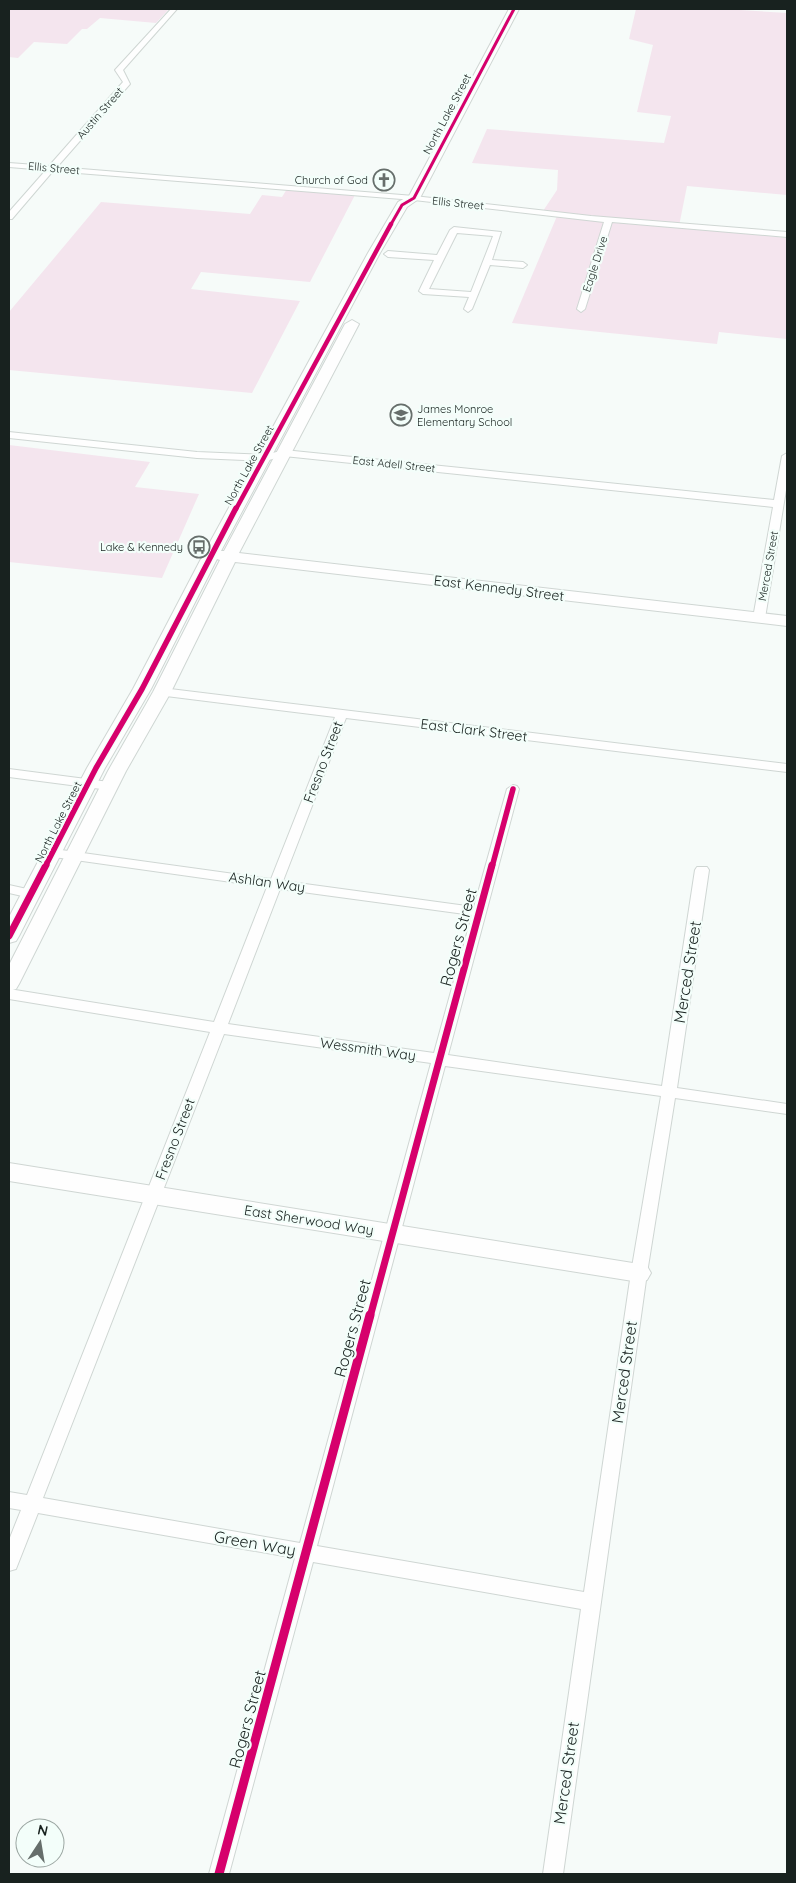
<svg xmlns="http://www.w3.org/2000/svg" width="796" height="1883" font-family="Quicksand,sans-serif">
	<rect width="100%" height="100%" fill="#f6fbf9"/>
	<path fill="#f4e5ee" d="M 9,9 L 169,9 L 156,23 L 100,18 L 87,29 L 82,29 L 67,44 L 34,42 L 18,58 L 9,57 Z
		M 636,9 L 725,9 L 787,13 L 787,195 L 687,186 L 679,226 L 786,238 L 787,339 L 719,332 L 717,344 L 512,323 L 557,216 L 541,214 L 557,190 L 558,170 L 472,163 L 487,129 L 664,143 L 671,116 L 637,112 L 653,45 L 629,39 Z
		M 287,189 L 356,193 L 310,282 L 201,272 L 191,289 L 300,301 L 252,393 L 9,370 L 9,312 L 101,202 L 250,214 L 262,195 L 282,197 Z
		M 9,445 L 150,462 L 135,487 L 199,494 L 162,578 L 9,562 Z"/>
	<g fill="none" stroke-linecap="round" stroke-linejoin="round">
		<g stroke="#cfd6d3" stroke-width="2">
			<path id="street" d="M 171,9 L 177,9 L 123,70 L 130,84 L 57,167 L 414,196 L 591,216 L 787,232 L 787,237 L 612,222 L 585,309 L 581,312 L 577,309 L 604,222 L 414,200 L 53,171 L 12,219 L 9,219 L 9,212 L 46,170 L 9,167 L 9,163 L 49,166 L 123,82 L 115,70 Z
				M 454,227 L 501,232 L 492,260 L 523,262 L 527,265 L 523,268 L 490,265 L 472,309 L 468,312 L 464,309 L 469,297 L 423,294 L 419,291 L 434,260 L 388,257 L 384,254 L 388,251 L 437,255 L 450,230 ZM 457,233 L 493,236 L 471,292 L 429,289 Z
				M 9,432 L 197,452 L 265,455 L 284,450 L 774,500 L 782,456 L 787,453 L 787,484 L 765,618 L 759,621 L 753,618 L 773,507 L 284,456 L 265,461 L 197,458 L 9,438 Z
				M 162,688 L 787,764 L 787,772 L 346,718 L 283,881 L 474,907 L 507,789 L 513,785 L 517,786 L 519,789 L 448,1055 L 662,1086 L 695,870 L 697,867 L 707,867 L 709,870 L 677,1088 L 787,1104 L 787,1114 L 675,1098 L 647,1273 L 563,1874 L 543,1874 L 581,1609 L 313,1562 L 229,1874 L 209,1874 L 295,1558 L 38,1513 L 16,1569 L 9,1571 L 9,1540 L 21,1510 L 9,1508 L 9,1492 L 27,1495 L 210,1032 L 9,999 L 9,989 L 214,1022 L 267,887 L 54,857 L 47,853 L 54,849 L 271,879 L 335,717 L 158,695 L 156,692 L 158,689 ZM 280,889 L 472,915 L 434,1053 L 228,1024 ZM 224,1034 L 431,1063 L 300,1543 L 43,1498 ZM 445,1066 L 661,1096 L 631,1273 L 584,1592 L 317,1546 Z
				M 9,769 L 109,782 L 115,786 L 109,790 L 9,777 Z
				M 9,885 L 36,891 L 38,894 L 31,898 L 9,893 Z"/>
		</g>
		<g stroke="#cfd6d3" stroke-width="2">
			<path id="secondary" d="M 509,9 L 519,9 L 420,198 L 407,207 L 380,253 L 221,551 L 224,551 L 345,324 L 352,320 L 359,324 L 239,553 L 787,616 L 787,626 L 235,562 L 171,692 L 126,771 L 19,984 L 16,989 L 9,991 L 9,965 L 108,771 L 153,692 L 220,560 L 217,559 L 151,689 L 105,768 L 19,936 L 16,941 L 9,943 L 9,917 L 87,768 L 133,689 L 203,555 L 368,253 L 398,202 L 409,196 Z
				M 9,1163 L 639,1264 L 647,1266 L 651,1273 L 647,1280 L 639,1282 L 9,1181 Z"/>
		</g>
		<use href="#street" fill="#fefefe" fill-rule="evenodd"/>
		<use href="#secondary" fill="#fefefe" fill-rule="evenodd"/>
		<g stroke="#f3fefa" stroke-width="5">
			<path id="cycleway-far4" d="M 390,226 L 402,205 L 414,198 L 514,9"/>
		</g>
		<g stroke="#f3fefa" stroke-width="6">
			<path id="cycleway-far3" d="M 236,509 L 391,224"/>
		</g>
		<g stroke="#f3fefa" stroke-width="8">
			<path id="cycleway-far2" d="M 45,867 L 96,768 L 142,689 L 236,508
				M 492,867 L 513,789"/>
		</g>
		<g stroke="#f3fefa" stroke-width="10">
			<path id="cycleway-far1" d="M 9,936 L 46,865
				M 370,1317 L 492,865"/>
		</g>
		<g stroke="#f3fefa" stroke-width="12">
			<path id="cycleway" d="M 219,1874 L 370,1315"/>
		</g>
		<use href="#cycleway-far4" stroke="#d6006c" stroke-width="3"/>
		<use href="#cycleway-far3" stroke="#d6006c" stroke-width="4.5"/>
		<use href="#cycleway-far2" stroke="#d6006c" stroke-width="5.5"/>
		<use href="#cycleway-far1" stroke="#d6006c" stroke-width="7"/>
		<use href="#cycleway" stroke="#d6006c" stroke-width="9"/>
	</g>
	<defs>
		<g id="church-ring" transform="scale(1.125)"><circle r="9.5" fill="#f3fefa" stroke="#666e6b" stroke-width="1.5"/><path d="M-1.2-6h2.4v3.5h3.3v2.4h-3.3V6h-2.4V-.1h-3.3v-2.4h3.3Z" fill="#666e6b"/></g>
		<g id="school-ring" transform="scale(1.125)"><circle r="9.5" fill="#f3fefa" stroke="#666e6b" stroke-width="1.5"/><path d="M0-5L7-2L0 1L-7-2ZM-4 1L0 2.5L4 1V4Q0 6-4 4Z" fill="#666e6b"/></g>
		<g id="bus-ring" transform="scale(1.125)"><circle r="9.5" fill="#f3fefa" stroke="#666e6b" stroke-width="1.5"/><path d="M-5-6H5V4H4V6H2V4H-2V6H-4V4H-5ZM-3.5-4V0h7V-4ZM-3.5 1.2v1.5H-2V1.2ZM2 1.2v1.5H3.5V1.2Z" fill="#666e6b"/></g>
	</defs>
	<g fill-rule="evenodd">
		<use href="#church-ring" x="384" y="180"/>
		<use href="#school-ring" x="401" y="415"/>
		<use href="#bus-ring" x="199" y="547"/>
	</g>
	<g text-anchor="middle" stroke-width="4.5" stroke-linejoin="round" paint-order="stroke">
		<g font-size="11" fill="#18221f" stroke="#f3fefa">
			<text transform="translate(100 113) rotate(-49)" y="4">Austin Street</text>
			<text transform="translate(447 114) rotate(-62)" y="4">North Lake Street</text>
			<text transform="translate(54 168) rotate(5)" y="4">Ellis Street</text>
			<text transform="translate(458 203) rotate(6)" y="4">Ellis Street</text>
			<text transform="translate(595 264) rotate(-72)" y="4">Eagle Drive</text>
			<text transform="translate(394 464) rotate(6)" y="4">East Adell Street</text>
			<text transform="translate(249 465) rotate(-61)" y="4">North Lake Street</text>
			<text transform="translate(768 566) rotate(-80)" y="4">Merced Street</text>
			<text transform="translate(58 822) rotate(-63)" y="4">North Lake Street</text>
		</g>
		<g font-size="11" fill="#18221f" stroke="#f3fefa" text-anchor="end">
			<text x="368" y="184">Church of God</text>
			<text x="417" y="413" text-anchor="start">James Monroe<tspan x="417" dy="13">Elementary School</tspan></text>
			<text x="183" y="551">Lake &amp; Kennedy</text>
		</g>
		<g font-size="14" fill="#18221f" stroke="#f3fefa">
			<text transform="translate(499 588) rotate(7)" y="5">East Kennedy Street</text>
			<text transform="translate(474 730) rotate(7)" y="5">East Clark Street</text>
			<text transform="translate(323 762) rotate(-69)" y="5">Fresno Street</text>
			<text transform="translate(267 882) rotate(8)" y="5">Ashlan Way</text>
			<text transform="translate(368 1049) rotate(8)" y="5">Wessmith Way</text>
			<text transform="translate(175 1139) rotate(-69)" y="5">Fresno Street</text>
			<text transform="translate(309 1220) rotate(9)" y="5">East Sherwood Way</text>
		</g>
		<g font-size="16" fill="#18221f" stroke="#f3fefa">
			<text transform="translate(458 937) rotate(-75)" y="6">Rogers Street</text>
			<text transform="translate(687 972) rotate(-81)" y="6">Merced Street</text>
			<text transform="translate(352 1328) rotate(-75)" y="6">Rogers Street</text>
			<text transform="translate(624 1372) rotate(-82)" y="6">Merced Street</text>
			<text transform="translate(255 1543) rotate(10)" y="6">Green Way</text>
			<text transform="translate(247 1719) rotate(-75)" y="6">Rogers Street</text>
			<text transform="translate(566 1773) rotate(-82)" y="6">Merced Street</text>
		</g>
	</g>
	<rect width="796" height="1883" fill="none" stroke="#18221f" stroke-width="20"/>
	<g transform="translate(40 1843) rotate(12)"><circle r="24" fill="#f3fefa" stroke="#9ba6a2"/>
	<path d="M0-4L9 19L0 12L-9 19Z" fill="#666e6b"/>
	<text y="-8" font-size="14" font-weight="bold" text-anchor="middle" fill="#18221f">N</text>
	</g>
</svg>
